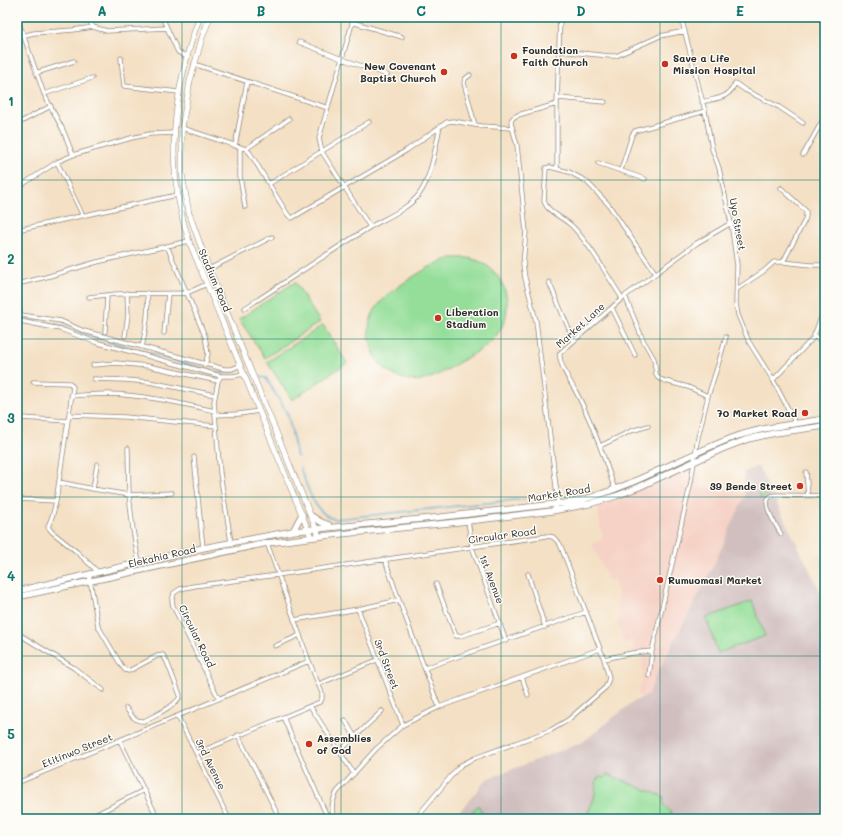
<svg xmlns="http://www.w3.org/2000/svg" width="842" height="836" font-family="Mali,sans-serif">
	<rect width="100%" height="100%" fill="#fdfcf7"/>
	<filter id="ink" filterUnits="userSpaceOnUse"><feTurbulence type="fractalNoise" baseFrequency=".025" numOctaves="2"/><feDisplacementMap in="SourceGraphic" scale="8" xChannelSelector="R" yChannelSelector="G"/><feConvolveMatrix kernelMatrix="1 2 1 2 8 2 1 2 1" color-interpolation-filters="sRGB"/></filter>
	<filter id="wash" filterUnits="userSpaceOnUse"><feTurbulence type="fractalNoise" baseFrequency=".012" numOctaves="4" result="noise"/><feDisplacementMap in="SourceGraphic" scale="16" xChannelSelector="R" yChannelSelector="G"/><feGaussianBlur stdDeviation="0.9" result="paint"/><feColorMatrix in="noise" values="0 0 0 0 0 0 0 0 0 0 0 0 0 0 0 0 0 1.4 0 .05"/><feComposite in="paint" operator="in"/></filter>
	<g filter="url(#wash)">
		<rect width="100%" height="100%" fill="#f4e0c4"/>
		<path fill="#f6d1c5" d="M 699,462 L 698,469 L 702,470 L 699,486 L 737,492 L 745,495 L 712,569 L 657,674 L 650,693 L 648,695 L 641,698 L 638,694 L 643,675 L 642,654 L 636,655 L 632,640 L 624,643 L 618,624 L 618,593 L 614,579 L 609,581 L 592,544 L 603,540 L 597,505 L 641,489 Z"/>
		<path fill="#d1bfbf" d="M 758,466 L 825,601 L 825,819 L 453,819 L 487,779 L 583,742 L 633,702 L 648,695 L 657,674 L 712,569 L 745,495 L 744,472 Z"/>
		<path fill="#94de99" stroke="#608462" d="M 452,258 C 458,258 466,257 473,259 C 507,269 518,311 495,337 C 486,348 470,356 458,363 C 442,373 427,383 408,380 C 393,377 380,368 374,353 C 358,315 383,297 411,278 C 424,270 437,262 452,258 Z
			M 295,282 L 320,322 L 265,358 L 239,319 Z
			M 323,325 L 347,363 L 292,400 L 267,362 Z
			M 764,484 L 769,494 L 761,498 L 758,493 L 762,491 L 761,486 Z
			M 752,601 L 765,636 L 718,653 L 706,618 Z
			M 607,774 L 664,797 L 663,804 L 670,811 L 672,819 L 585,819 L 594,799 L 597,779 L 600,777 L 604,778 Z
			M 478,805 L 486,819 L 466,819 Z"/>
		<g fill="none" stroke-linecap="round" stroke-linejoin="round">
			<path stroke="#56a5cf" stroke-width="1.5" d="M 17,317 L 55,324 L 79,333 L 215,372 L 223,373 L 235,371
				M 259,377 L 266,378 L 288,415 L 297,457
				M 300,468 C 308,486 313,514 335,519 L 524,499"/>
		</g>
	</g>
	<g filter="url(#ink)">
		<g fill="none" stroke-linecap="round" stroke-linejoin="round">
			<g stroke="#908678" stroke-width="5">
				<path id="minor" d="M 17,17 L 44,94 L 63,130 L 73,155
					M 87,17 L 93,27
					M 162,17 L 178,52 L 187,57
					M 354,17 L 319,138 L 322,152 L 370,227
					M 597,17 L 601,17
					M 681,17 L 705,111 L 712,149 L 719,168 L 731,223 L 737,265 L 736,303 L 738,315 L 749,342 L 773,380 L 796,424
					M 352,22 L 402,37
					M 17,37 L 34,33 L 73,30 L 93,27 L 107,31 L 166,28
					M 299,42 L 342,59 L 387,75
					M 559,51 L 610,56 L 616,56 L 660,36 L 685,31
					M 121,58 L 124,86 L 179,92
					M 194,64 L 328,108
					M 36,73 L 74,61
					M 470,75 L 465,79 L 464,83 L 475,125
					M 44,94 L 92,78
					M 558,98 L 605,102
					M 702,102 C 717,98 729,99 735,83 L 745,90 L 779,107 L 803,123
					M 17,124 L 51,106
					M 182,128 L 246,149 L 250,153 L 288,215 L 292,218 L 407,150 L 447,122 L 453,121 L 481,126 L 512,128
					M 235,146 L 247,82
					M 240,147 L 240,177 L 245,207
					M 246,149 L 289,119
					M 803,155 L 825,116
					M 57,162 L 83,216
					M 598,163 L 645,179
					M 557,168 L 557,104 L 560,17
					M 621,170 L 632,135 L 635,131 L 705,111
					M 269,184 L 369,122
					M 17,188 L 57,162 L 73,155 L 131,138 L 150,134 L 174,133
					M 781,188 L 806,211 L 806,216 L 805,220 L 783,262
					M 17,230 L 177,195
					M 167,246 L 205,336 L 208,354 L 205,365
					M 209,269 L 272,237
					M 549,282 L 574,341
					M 17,284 L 46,277 L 97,262 L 189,241
					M 17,288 C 19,302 22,316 17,330
					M 737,289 L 764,271 L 774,262 L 783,262 L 811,265 L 825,265
					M 625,296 L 643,340 L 654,359 L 656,374 L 658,378 L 665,381 L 688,387 L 708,396
					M 89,297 L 116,294 L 187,293 L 207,284
					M 622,298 C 606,274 592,247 572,226 C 564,218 547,212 544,201 L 546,168 L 550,167 L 569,172 L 586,181 L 608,204 L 656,274
					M 245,308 C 287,281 328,253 370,227 C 386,218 410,208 420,193 C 431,178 436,145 440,126
					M 612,308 L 635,355
					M 21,315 L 61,321 L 84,331 L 224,369 L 232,369 L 241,365
					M 20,321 L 60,329 L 95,342 L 221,376 L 233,376 L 244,374
					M 105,332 L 107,295
					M 164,333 L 168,294
					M 815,335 L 825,346
					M 125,336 L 128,315 L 127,293
					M 142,347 C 146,327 149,314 147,293
					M 93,365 L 116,363 L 148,366 L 218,381
					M 221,376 L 218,381 L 214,402 L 220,473 L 231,542
					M 94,379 L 125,380 L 149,382 L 215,395
					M 773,380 L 813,338 L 825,308
					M 33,382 L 70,383 L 73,387 L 56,501 L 53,514 L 48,527 L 52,532 L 77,552 L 98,572
					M 71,396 C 84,395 96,394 108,394 C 145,395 179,403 215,411
					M 69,415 L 125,417 L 216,426
					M 215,415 L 239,414 L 259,411
					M 17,422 L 22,418 L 68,421
					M 600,446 L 631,431 L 648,426
					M 128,448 L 129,495 L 133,530 L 139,563
					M 194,457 L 203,548
					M 806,472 L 808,496
					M 59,482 L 93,489 L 129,495 L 172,493
					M 93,489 L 97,464
					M 615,490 C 604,456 592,421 575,390 C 570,381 558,363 560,353 L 625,296 L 697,243 L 731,223
					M 17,499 L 56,501
					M 553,511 L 558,503 L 536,321 L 525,278 L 523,264 L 526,232 L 517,145 L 511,123 C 511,118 514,117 518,115 L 557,104
					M 468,521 L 472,547 L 506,641
					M 781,534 C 776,525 755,495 777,495 L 825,496
					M 385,560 L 399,600 L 439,707
					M 89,574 L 98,626 L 121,665 L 125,670 L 129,671 L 157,656 L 163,655 L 167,662 L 180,695 C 180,704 152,717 144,721 C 135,722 131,715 126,708
					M 528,574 L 545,627
					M 436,584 L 456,636 L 461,636 L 500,623
					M 358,609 L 403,725
					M 294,620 L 358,609 L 399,600
					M 17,633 L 74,668 L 103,690
					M 275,646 L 300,635
					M 604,659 L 632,653 L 652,651
					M 425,668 L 586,612
					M 649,676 L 652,651 L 691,482 L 697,442 L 708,396 L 718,365 L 726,337
					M 522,677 L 528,695
					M 319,684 L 377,660
					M 219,699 L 173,606 L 172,601 L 174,593 L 180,589 L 194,586 L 277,575 L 547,536 L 553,537 L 560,544 L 604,659 L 609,678 L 606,687 L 568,720 L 551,730 L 475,758 L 461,765 L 457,769 L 415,819
					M 310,706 L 354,774
					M 178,717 L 229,819
					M 283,717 L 326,814
					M 345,720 L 355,737
					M 238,735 L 280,819
					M 120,741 L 158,819
					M 339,752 L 382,711
					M 197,753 L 310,706 L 320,702 L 322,699 L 322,693 L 309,661 L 267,543
					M 17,783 L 309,661
					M 87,819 L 144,790
					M 315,819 L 327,814
					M 334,819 C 330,809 332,801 337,792 L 376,749 L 403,725 L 439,707 L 600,649"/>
			</g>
			<g stroke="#908678" stroke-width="6">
				<path id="secondary" d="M 200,17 C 193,33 188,52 184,69 C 170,128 170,183 189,241 L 311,537
					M 210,17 L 202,38 L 190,81 L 182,128 L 182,174 L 189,213 L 209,269 L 319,536"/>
			</g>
			<g stroke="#908678" stroke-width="7">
				<path id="primary" d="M 310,515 L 321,522 L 329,525
					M 293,531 L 302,514
					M 17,591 L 203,548 L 293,531 L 433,518 L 573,502 C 630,489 678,458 732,438 C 762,427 794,424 825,419
					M 17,597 L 267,543 L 331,535 L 468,521 L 552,511 L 589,504 L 616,496 L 639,487 L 722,449 L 748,439 L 775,433 L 825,426"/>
			</g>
			<use href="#minor" stroke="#fff" stroke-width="3.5"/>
			<use href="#secondary" stroke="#fff" stroke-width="5"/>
			<use href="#primary" stroke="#fff" stroke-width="5.5"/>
		</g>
	</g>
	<path fill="none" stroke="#0f766e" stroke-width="1" stroke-opacity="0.55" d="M 182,17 L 182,819M 341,17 L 341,819M 501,17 L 501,819M 660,17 L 660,819M 17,180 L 825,180M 17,339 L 825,339M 17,497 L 825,497M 17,656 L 825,656"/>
	<g fill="#c8321e" stroke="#fdfcf7" stroke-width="1.5">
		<circle cx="514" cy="56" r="4"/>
		<circle cx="665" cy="64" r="4"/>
		<circle cx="444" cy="72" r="4"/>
		<circle cx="438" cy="318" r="4"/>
		<circle cx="805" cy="413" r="4"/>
		<circle cx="800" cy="486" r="4"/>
		<circle cx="660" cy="580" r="4"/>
		<circle cx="309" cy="744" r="4"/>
	</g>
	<g text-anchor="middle" stroke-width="3" stroke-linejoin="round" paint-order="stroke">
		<g font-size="10" font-weight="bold" fill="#2b2b2b" stroke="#fdfcf7" text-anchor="start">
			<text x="522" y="54">Foundation<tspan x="522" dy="12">Faith Church</tspan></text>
			<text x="673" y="62">Save a Life<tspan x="673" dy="12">Mission Hospital</tspan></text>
			<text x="436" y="70" text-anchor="end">New Covenant<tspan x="436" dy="12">Baptist Church</tspan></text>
			<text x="446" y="316">Liberation<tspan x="446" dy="12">Stadium</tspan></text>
			<text x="797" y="417" text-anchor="end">70 Market Road</text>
			<text x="792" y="490" text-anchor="end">39 Bende Street</text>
			<text x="668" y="584">Rumuomasi Market</text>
			<text x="317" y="742">Assemblies<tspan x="317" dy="12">of God</tspan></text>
		</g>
		<g font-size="10" fill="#2b2b2b" stroke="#fdfcf7">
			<text transform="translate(738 224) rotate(80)" y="4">Uyo Street</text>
			<text transform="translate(215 280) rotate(67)" y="4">Stadium Road</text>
			<text transform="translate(580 325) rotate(-42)" y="4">Market Lane</text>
			<text transform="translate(559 493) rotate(-9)" y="4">Market Road</text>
			<text transform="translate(502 535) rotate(-8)" y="4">Circular Road</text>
			<text transform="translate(162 556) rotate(-13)" y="4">Elekahia Road</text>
			<text transform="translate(492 579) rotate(69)" y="4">1st Avenue</text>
			<text transform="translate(197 636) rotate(64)" y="4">Circular Road</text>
			<text transform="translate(387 664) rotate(69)" y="4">3rd Street</text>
			<text transform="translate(77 750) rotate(-22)" y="4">Etitinwo Street</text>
			<text transform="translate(211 764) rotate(64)" y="4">3rd Avenue</text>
		</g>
	</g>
	<rect width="842" height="836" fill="none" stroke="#fdfcf7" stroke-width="44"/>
	<rect x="22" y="22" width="798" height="792" fill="none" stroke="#0f766e" stroke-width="1.5"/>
	<g font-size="13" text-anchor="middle" font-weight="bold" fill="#0f766e">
		<text x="102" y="16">A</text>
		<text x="261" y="16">B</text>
		<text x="421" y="16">C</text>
		<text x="581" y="16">D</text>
		<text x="740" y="16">E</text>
		<text x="11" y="106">1</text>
		<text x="11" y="264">2</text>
		<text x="11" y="423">3</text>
		<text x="11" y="581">4</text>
		<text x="11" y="739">5</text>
	</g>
</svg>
